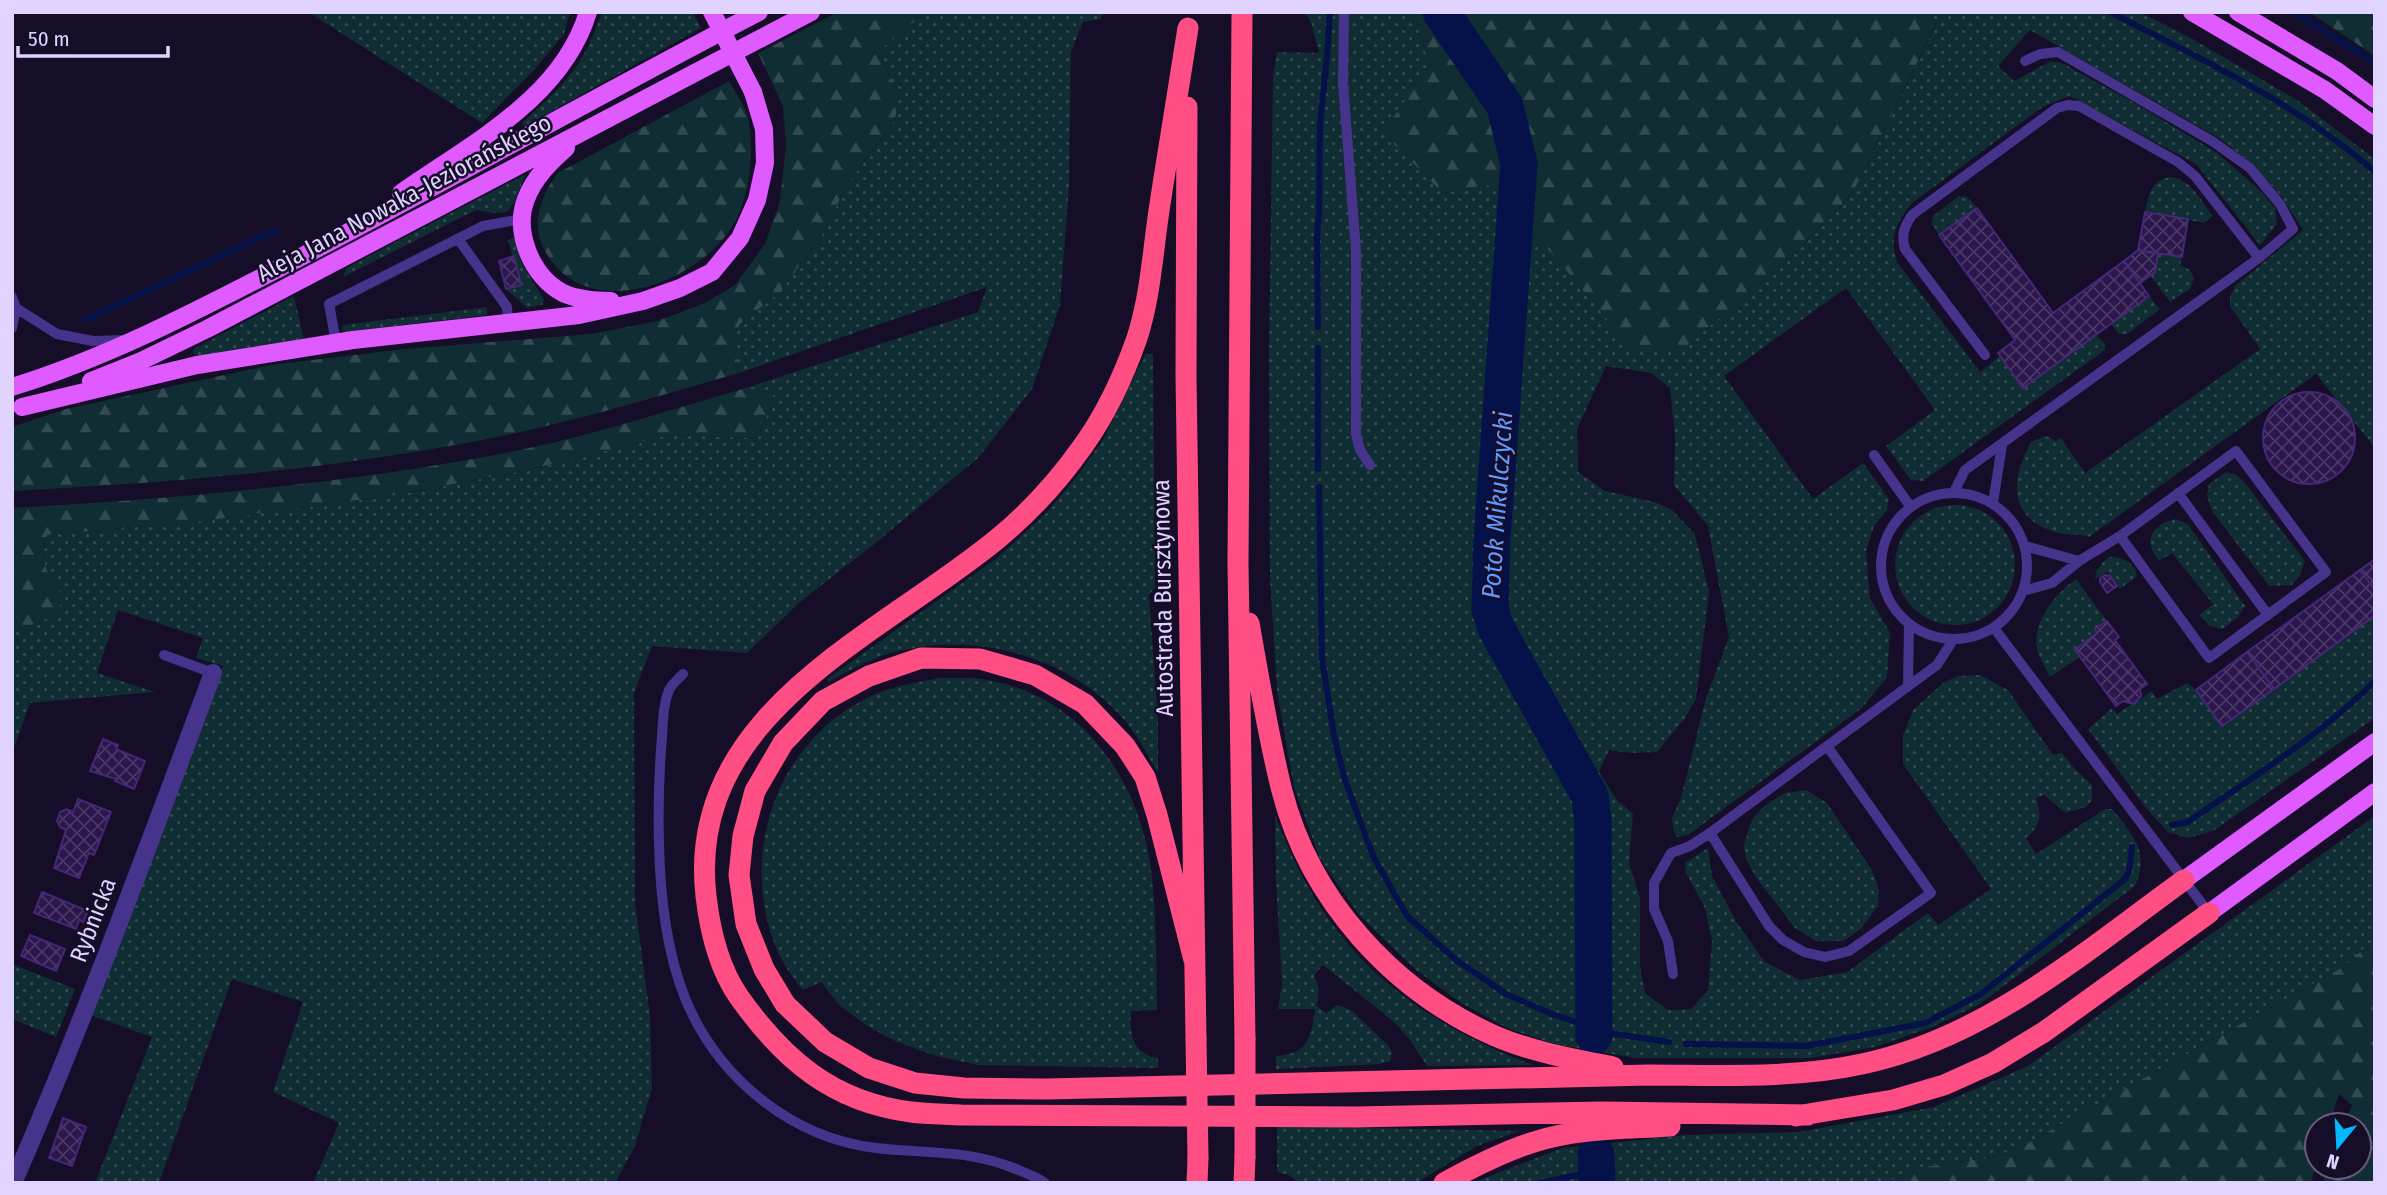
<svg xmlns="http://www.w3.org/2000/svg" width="2387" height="1195" font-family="'Fira Sans Condensed',sans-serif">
	<defs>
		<pattern id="green-dots" width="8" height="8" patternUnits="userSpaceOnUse" patternTransform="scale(1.75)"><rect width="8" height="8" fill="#0f2d32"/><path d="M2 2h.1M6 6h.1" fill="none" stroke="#324b51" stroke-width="1.8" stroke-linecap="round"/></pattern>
		<pattern id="forest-firs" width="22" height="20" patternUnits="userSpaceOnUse" patternTransform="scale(1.75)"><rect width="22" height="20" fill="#0f2d32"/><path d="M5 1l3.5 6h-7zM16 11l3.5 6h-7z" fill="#324b51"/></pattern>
		<pattern id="building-cross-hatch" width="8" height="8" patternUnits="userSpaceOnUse" patternTransform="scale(1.75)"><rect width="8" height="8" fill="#2b174b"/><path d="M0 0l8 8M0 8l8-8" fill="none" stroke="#493866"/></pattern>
	</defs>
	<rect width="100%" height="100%" fill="#160d28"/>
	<path fill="url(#green-dots)" d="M 308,12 L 570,12 L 564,34 L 534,70 L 482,123 Z
		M 602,12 L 693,12 L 701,28 L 525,126 L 522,124 L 524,121 C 564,85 584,66 602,12 Z
		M 926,12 L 1105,12 L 1100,19 L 1083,22 L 1071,52 L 1069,186 L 1060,305 L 1032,389 L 978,458 L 873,545 L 800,602 L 747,653 L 652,646 L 634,693 L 635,903 L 650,1015 L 652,1088 L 635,1146 L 615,1183 L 313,1183 L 339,1123 L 273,1092 L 303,1002 L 232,979 L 159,1183 L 95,1183 L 152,1037 L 90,1015 L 223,666 L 196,658 L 203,638 L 118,610 L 97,673 L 155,692 L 30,703 L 12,754 L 12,633 L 50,617 L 60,591 C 41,571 44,560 45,535 L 203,521 L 402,494 L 527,470 L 669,435 L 758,438 L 775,394 L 746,388 L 978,312 L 987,287 L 739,373 L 733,338 L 740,324 L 780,292 L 822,235 L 848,183 L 895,120 L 899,96 L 879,51 Z
		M 1304,12 L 1415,12 L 1429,65 L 1442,193 L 1490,185 L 1561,264 L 1632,349 L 1780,269 L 1852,194 L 1936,25 L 1931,12 L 2139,12 L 2189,37 L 2297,100 L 2375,159 L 2375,448 L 2316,374 L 2089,537 C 2077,533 2064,536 2052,531 C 2006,515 2012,477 2031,442 L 2046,436 L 2056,441 L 2061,438 L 2085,473 L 2260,349 L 2230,306 L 2230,297 L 2235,286 L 2303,230 L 2281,196 L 2255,166 L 2219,138 L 2030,30 L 1998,66 L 2014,81 L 2051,61 L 2064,64 L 2138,105 L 2217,153 L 2262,192 L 2275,208 L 2277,224 L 2260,245 L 2196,164 L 2070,96 L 2044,106 L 1912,203 C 1896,224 1889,235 1897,262 L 1980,372 L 2000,356 L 2023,388 L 2096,335 L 2105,344 L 2105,350 L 1923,481 L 1911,480 L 1886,446 L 1935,410 L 1846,288 L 1724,376 L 1813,499 L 1863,463 L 1889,499 L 1887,510 L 1874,526 L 1866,551 L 1870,598 L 1890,633 L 1887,677 L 1862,708 L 1688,835 L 1677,837 L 1673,829 L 1672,818 L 1681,798 L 1706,698 L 1729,637 L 1708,526 L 1674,485 L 1675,437 L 1670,388 L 1651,373 L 1606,366 L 1577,429 L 1578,472 L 1605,491 L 1655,502 L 1672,510 L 1695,534 L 1709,592 L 1696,699 L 1685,718 L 1657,752 L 1630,753 L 1609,750 L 1599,772 L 1617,800 L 1633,814 L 1629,863 L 1640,898 L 1640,966 L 1645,993 L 1668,1010 L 1691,1009 L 1708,990 L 1712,941 L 1705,908 L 1686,873 L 1685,863 L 1708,848 L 1712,876 L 1737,923 L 1765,962 L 1800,980 L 1847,972 L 1928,913 L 1938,925 L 1991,889 L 1903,764 L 1903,735 L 1913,710 L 1943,683 L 1958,676 L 1980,675 L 2008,690 L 2053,755 L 2062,753 L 2073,767 L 2092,785 L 2092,800 L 2086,807 L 2065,813 L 2044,795 L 2036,798 C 2042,817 2041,825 2026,838 L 2036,854 L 2105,809 L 2112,809 C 2133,835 2150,852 2135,886 L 1980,1004 L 1932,1027 L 1875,1047 L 1811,1058 L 1636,1058 L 1558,1045 L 1509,1029 L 1461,1003 L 1416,970 L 1360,916 L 1320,859 L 1294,787 L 1277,691 L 1270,578 L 1269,355 L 1273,76 L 1277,52 L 1319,53 L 1311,22 Z
		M 526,174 L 514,203 L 507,212 L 494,213 L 476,210 L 343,277 L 346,268 Z
		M 2170,177 C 2190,178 2201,201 2213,216 L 2204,223 L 2145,212 C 2149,195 2150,181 2170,177 Z
		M 1959,196 L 1967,197 L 1977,208 L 1939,235 L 1932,224 L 1933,216 Z
		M 514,237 L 521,262 L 544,300 L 542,305 L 527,308 L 506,289 L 521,285 L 508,240 Z
		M 2158,254 L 2182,257 L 2180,265 L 2190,270 L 2194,279 L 2190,289 L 2170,302 L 2150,275 L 2155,272 Z
		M 294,296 L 304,339 L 200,356 L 193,354 L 193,349 Z
		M 2149,296 L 2160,309 L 2127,334 L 2119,334 L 2111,324 Z
		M 487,307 L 487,315 L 344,332 L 342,331 L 343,325 Z
		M 1146,353 L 1153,355 L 1155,587 L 1149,595 L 1158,722 L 1158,773 C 1148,756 1139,738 1127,723 C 1073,658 983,633 903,650 C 877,655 851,669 829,682 L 827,679 L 997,558 L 1047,512 L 1078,475 L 1104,438 Z
		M 2226,472 L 2235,474 L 2245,483 L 2305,561 L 2300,575 L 2292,585 L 2269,586 L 2212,511 L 2207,496 L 2209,484 Z
		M1895 565a60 60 0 1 1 120 0a60 60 0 1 1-120 0Z
		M 2176,519 L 2188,524 L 2245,606 L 2238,617 L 2223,629 L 2210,626 L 2199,615 L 2213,604 L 2172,553 L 2159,561 C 2142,540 2152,524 2176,519 Z
		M 2109,557 C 2122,557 2135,562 2137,576 L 2120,589 L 2107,572 L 2095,579 C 2096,571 2102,561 2109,557 Z
		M 2076,579 L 2107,621 L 2095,629 L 2097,633 L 2075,649 L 2080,657 L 2050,677 C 2046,669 2041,661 2038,652 C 2029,625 2056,593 2076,579 Z
		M 2375,615 L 2375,718 L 2213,831 L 2188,838 L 2168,832 L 2146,808 L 2088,729 L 2112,708 L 2117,714 L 2152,691 L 2157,699 L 2187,683 L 2196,690 L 2222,726 Z
		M 940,678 C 958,678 976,677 993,681 C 1082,699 1136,777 1150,862 C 1157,911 1156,961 1157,1010 L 1131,1011 C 1130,1034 1131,1053 1158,1058 L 1158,1068 L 979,1065 L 936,1056 L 897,1042 L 869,1027 L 840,1006 L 821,982 L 803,990 C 792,976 781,962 775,945 C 740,853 775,747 863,700 C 888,687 913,683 940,678 Z
		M 1806,790 L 1827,803 L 1872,870 L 1879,890 L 1878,906 L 1861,929 L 1843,941 L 1816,941 L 1795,928 L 1757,879 L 1746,859 L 1744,845 L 1751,821 L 1764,806 L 1785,793 Z
		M 1275,815 C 1325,948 1402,1014 1532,1065 L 1427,1066 L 1410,1040 L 1394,1022 L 1323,965 L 1314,975 L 1319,989 L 1317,1006 L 1326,1013 L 1337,1005 L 1351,1010 L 1389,1046 L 1392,1052 L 1390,1061 L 1381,1064 L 1276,1069 L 1276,1056 C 1308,1054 1311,1038 1315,1009 L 1278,1009 L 1282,983 L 1276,881 Z
		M 2375,816 L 2375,939 L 2343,967 L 2028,1143 L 1998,1156 L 1917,1168 L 1886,1183 L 1472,1183 L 1562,1148 L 1686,1135 L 1799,1132 L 1934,1107 L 2028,1066 Z
		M 12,964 L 75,989 L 56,1037 L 12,1019 Z
		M 1277,1126 L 1520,1131 L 1477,1146 L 1416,1183 L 1299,1183 L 1289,1175 L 1277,1172 Z"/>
	<path fill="url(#forest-firs)" d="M 838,12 L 926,12 L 879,51 L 899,96 L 895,120 L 848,183 L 822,235 L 780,292 L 740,324 L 733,338 L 739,373 C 653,398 566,424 477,441 C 324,470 168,483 12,491 L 12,427 L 66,409 L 271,365 L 404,349 L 591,334 L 657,321 L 705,303 L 735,285 L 765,244 L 780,201 L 786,146 L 783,106 L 758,53 Z
		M 1415,12 L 1931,12 L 1936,24 L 1852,194 L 1780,269 L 1681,350 L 1632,349 L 1561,264 L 1490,185 L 1443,193 L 1383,133 L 1429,65 Z
		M 2309,12 L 2375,12 L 2375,56 Z
		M 729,81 C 735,91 742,102 747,114 C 751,125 751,143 751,156 C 750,181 744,210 729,231 C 690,288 580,324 543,247 C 531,221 542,194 558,173 Z
		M 746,388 L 775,394 L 758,438 L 669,435 L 527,470 L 402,494 L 203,521 L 45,535 C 43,558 43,573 60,591 L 60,608 L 50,617 L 12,633 L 12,508 C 184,498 356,483 525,449 C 599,433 673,409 746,388 Z
		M 2375,939 L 2375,1183 L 2323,1183 L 2326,1167 L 2359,1167 L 2359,1125 L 2344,1125 L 2352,1105 L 2339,1094 L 2329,1125 L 2317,1125 L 2317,1162 L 2311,1183 L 1886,1183 L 1917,1168 L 1998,1156 L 2028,1143 L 2343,967 Z"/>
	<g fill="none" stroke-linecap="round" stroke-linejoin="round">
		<path stroke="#051149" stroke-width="6" d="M 2110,12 C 2201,59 2298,104 2375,172
			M 2294,12 L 2375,63
			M 85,320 L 276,230
			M 1318,327 L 1317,236 L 1319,213 L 1320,124 L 1327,57 L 1330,12
			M 1318,348 L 1318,469
			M 1319,487 L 1322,658 L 1334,736 L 1345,780 L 1373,856 L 1407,916 L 1456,960 L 1506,994 L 1549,1013 L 1594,1028
			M 2172,825 L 2188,822 C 2251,778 2320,736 2375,681
			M 1594,1031 L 1669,1042
			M 1686,1044 L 1807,1046 L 1925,1023 L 1981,994 L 2124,880 L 2129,871 L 2132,847
			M 1539,1183 L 1597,1171"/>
		<path stroke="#051149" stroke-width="37" d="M 1441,12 L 1505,106 L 1519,164 L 1492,539 L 1490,610 L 1496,628 L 1590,796 L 1593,820 L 1594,1036
			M 1596,1155 L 1597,1183"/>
	</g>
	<path fill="url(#building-cross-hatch)" stroke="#452679" stroke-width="2" d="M 1977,208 L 2053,313 L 2124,261 L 2149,296 L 2023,388 L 1998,353 L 2015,340 L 1939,235 Z
		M 2145,212 L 2188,219 L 2182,257 L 2138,250 Z
		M 2138,250 L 2158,254 L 2155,272 L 2140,283 L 2124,261 Z
		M 514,256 L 521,285 L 506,289 L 499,261 Z
		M2263 438a46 46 0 1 1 92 0a46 46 0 1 1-92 0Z
		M 2375,559 L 2375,590 L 2360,570 Z
		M 2360,570 L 2375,590 L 2375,615 L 2274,689 L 2247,652 Z
		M 2105,575 L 2110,576 L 2117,586 L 2107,593 L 2100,582 L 2100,578 Z
		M 2107,621 L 2119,637 L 2115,640 L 2147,684 L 2140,689 L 2141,696 L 2134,704 L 2123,701 L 2116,706 L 2075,650 L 2097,633 L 2095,629 Z
		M 2247,652 L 2274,689 L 2222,726 L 2196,690 Z
		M 103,739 L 118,745 L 116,749 L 145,761 L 134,789 L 115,781 L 116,779 L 90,771 Z
		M 78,799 L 111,812 L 94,855 L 89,853 L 79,878 L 54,868 L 66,830 L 60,827 L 57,821 L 60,812 L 67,809 L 73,812 Z
		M 42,892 L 88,911 L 83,922 L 79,920 L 76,929 L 34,913 Z
		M 30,935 L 65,949 L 56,971 L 21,956 Z
		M 63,1118 L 86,1127 L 72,1166 L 49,1158 Z"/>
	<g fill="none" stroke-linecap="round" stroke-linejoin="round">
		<path stroke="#46338c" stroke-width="10" d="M 1344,12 L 1343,83 L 1356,251 L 1356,434 L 1360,450 L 1370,465
			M 2025,61 L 2040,54 L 2058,52 L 2212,141 L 2250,168 L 2280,204 L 2293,229 L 2259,258
			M 458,239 L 507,307 L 508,322
			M 12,297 L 16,308 L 12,328
			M 16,308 L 57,334 L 93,341 L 125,340
			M 336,342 L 329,304 L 483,226 L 522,219
			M 1874,455 L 1910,506
			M 1954,492 L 1965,470 L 2259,258 L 2195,176 L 2178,162 L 2079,106 L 2068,105 L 2057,108 L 1912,215 C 1904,227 1901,235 1905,249 L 1985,355
			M1881 566a73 73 0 1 1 146 0a73 73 0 1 1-146 0Z
			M 2178,493 L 2268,615
			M 1993,503 L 2002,445
			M 2025,546 L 2079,561
			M 2023,591 L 2052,583 L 2079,561 L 2120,536 L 2236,451 L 2326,572 L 2209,658 L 2120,536
			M 1994,628 L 2209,913
			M 164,655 L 213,673
			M 683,674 C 678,679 672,684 669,690 C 663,705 663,721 662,737 C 659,772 658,807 659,843 C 660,895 666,950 685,998 C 717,1077 791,1138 876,1148 C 927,1154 967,1149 1016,1169 C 1026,1173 1037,1177 1045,1183
			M 1908,686 L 1909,625
			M 1827,746 L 1710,833 L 1769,926 L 1783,940 L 1804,952 L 1825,957 L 1849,951 L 1931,893 L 1827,746 L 1937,665 L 1953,640
			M 1673,974 L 1668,941 L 1654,909 L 1654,883 L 1671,853 L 1690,846 L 1710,833"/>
		<path stroke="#46338c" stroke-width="18" d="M 13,1183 C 86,1016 149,844 213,673"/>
		<path stroke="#df5aff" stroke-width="18" d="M 2192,12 L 2325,90 L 2375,126
			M 2238,12 L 2337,71 L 2375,99
			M 566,148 C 549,163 534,178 526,199 C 513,232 532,277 563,293 C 578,300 595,301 611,301
			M 401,193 C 470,144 562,99 588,12
			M 91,381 L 141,361 L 207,329 L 811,12
			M 12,387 C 112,356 204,307 297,259 C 452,179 604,92 759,12
			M 22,407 L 197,365 L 353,340 L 579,315 L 643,301 L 680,288 L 712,272 L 740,238 L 757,200 L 765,163 L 764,129 L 753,92
			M 2184,880 L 2375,742
			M 2209,913 L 2375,792"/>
		<path stroke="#ff4e84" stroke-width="21" d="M 1242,12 L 1238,563 L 1245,1039
			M 1188,28 C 1179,86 1169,145 1160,204 C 1153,248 1151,295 1137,338 C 1124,375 1106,414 1083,446 C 1059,480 1028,514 996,540 C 879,636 685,714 706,896 C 710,931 718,967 739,997 C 783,1059 832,1102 911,1112 C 927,1114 944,1114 961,1115 L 1356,1117 L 1602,1112 L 1808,1115
			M 1187,107 L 1186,376 L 1196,1039
			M 1249,623 C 1259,679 1268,736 1282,791 C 1310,900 1393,991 1495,1036 C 1532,1052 1573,1059 1613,1067
			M 1194,960 L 1157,815 L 1145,777 L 1125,746 L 1085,704 L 1035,675 L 980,659 L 921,658 L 869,676 L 823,701 L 783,743 L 755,791 L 743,836 L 739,875 L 746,924 L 764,969 L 785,1004 L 825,1042 L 869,1068 L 915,1083 L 964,1088 L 1047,1089 L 1649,1075 C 1720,1075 1793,1079 1862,1064 C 1986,1038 2084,952 2184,880
			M 1796,1116 L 1893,1100 L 1944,1085 L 1993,1063 L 2044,1032 L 2209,913
			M 1197,1183 L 1198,1158
			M 1244,1183 L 1245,1157
			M 1444,1183 C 1473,1167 1502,1152 1534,1142 C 1577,1128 1625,1129 1670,1126"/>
		<path stroke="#df5aff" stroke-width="18" d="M 712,12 L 753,92"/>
		<path stroke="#ff4e84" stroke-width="21" d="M 1196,1039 L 1198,1158
			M 1245,1039 L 1245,1157"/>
	</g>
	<g text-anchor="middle" stroke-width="5" stroke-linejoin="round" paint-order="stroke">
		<g font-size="24" fill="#e0d3ff" stroke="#160d28">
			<text transform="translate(404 198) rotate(-28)" y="8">Aleja Jana Nowaka-Jeziorańskiego</text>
			<text transform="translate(1163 598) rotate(-91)" y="8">Autostrada Bursztynowa</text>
			<text transform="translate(93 920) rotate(-69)" y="8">Rybnicka</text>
		</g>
		<g font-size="26" font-style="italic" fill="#619aff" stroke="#160d28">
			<text transform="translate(1497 505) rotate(-86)" y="9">Potok Mikulczycki</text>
		</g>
	</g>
	<rect width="2387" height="1195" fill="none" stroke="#e0d3ff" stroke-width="28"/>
	<g transform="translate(2338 1146) rotate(198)"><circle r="33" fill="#160d28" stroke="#675c7e" stroke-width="2"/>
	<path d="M0-5L12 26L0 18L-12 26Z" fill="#00b8fe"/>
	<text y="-10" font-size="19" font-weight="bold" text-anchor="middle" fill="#e0d3ff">N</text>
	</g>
	<path d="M18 46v10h150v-10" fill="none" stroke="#e0d3ff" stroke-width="3.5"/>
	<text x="28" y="46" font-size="21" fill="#e0d3ff" stroke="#160d28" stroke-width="5" paint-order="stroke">50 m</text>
</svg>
